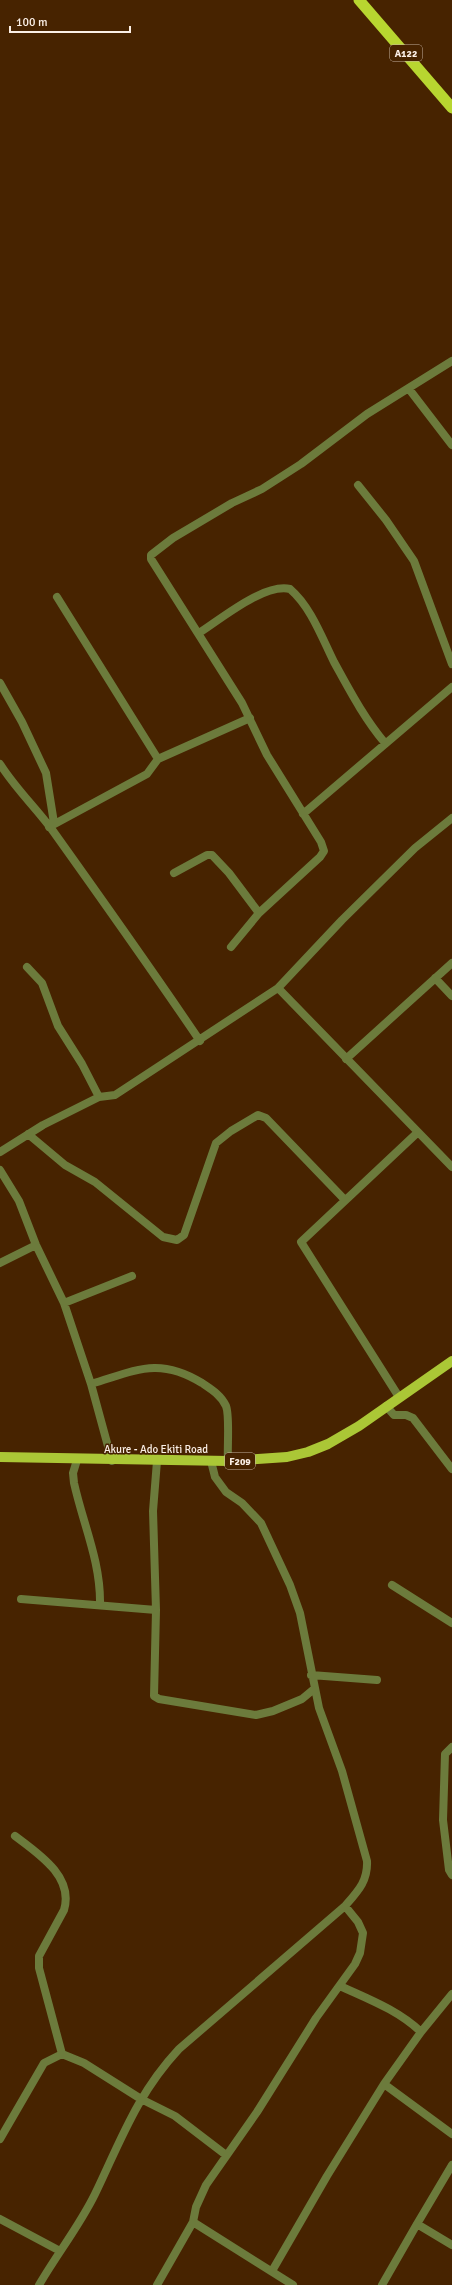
<svg xmlns="http://www.w3.org/2000/svg" width="452" height="2285" font-family="Signika,sans-serif">
	<rect width="100%" height="100%" fill="#472300"/>
	<g fill="none" stroke-linecap="round" stroke-linejoin="round">
		<path stroke="#6c7b3c" stroke-width="8" d="M 409,389 L 452,445
			M 358,485 L 386,520 L 414,561 L 452,664
			M 57,597 L 158,759
			M 199,633 C 221,619 264,583 290,589 C 311,607 322,638 334,662 C 350,691 364,718 385,743
			M 0,683 L 22,722 L 46,773 L 54,823
			M 0,764 C 15,788 36,808 53,831 C 103,901 152,970 200,1041
			M 303,814 L 452,687
			M 49,827 L 147,774 L 158,759 L 250,718
			M 174,873 L 207,855 L 212,855 L 229,873 L 259,913
			M 231,947 L 259,913 L 320,857 L 324,851 L 321,842 L 267,755 L 242,703 L 151,559 L 151,555 L 173,538 L 232,503 L 262,489 L 301,464 L 367,414 L 452,361
			M 27,967 L 42,983 L 58,1026 L 82,1064 L 99,1097
			M 435,978 L 452,996
			M 278,988 L 452,1167
			M 346,1059 L 452,963
			M 28,1134 L 65,1165 L 95,1182 L 163,1237 L 177,1240 L 184,1235 L 216,1143 L 231,1131 L 258,1115 L 266,1118 L 344,1199
			M 0,1152 L 43,1125 L 99,1097 L 115,1095 L 278,988 L 342,920 L 415,848 L 452,818
			M 0,1170 L 19,1201 L 36,1245 L 64,1303 L 91,1384 L 112,1461
			M 0,1263 L 36,1245
			M 64,1303 L 132,1276
			M 91,1384 C 135,1371 158,1356 202,1383 C 211,1389 221,1395 226,1406 C 230,1416 227,1448 228,1461
			M 399,1397 L 301,1242 L 417,1133
			M 386,1406 L 394,1415 L 406,1415 L 413,1418 L 452,1469
			M 77,1460 L 73,1473 L 74,1483 C 83,1524 101,1562 100,1605
			M 157,1461 L 153,1511 L 156,1610 L 154,1696 L 159,1699 L 256,1715 L 273,1711 L 302,1699 L 314,1689
			M 392,1585 L 452,1623
			M 21,1599 L 156,1610
			M 311,1675 L 377,1680
			M 452,1747 L 445,1754 L 443,1820 L 449,1870 L 452,1875
			M 15,1836 C 39,1854 74,1877 64,1910 L 39,1956 L 39,1968 L 62,2054
			M 340,1986 C 368,1999 398,2010 421,2032 L 384,2084 L 452,2134
			M 421,2032 L 452,1994
			M 0,2139 L 44,2063 L 62,2054 L 84,2063 L 141,2099 L 175,2116 L 226,2155
			M 452,2165 L 417,2224 L 452,2245
			M 0,2219 L 60,2251
			M 193,2222 L 293,2285
			M 272,2271 L 327,2176 L 384,2084
			M 39,2285 C 57,2254 80,2225 95,2194 C 121,2140 137,2094 179,2049 L 345,1906 C 358,1891 368,1881 367,1861 L 342,1771 L 319,1708 L 300,1613 L 290,1585 L 261,1523 L 242,1503 L 226,1492 L 215,1477 L 211,1461
			M 157,2285 L 193,2222 L 196,2207 L 206,2185 L 257,2112 L 316,2018 L 355,1964 L 360,1953 L 363,1933 L 358,1922 L 345,1906
			M 382,2285 L 417,2224"/>
		<path stroke="#abc736" stroke-width="10" d="M 0,1457 L 228,1461 L 287,1457 L 308,1452 L 328,1444 L 359,1426 L 452,1361"/>
		<path stroke="#b8d630" stroke-width="11" d="M 359,0 L 452,108"/>
	</g>
	<g text-anchor="middle" stroke-width="3" stroke-linejoin="round" paint-order="stroke">
		<g fill="#472300" stroke="#c5b2a1" stroke-width="1">
			<rect x="390" y="45" width="32" height="16" rx="3"/>
			<rect x="225" y="1453" width="30" height="16" rx="3"/>
		</g>
		<g font-size="10" font-weight="bold" fill="#fbefe6">
			<text x="406" y="57">A122</text>
			<text x="240" y="1465">F209</text>
		</g>
		<g font-size="11" fill="#fbefe6" stroke="#472300">
			<text x="156" y="1453">Akure - Ado Ekiti Road</text>
		</g>
	</g>
	<path d="M10 26v6h120v-6" fill="none" stroke="#fbefe6" stroke-width="2"/>
	<text x="16" y="26" font-size="12" fill="#fbefe6" stroke="#472300" stroke-width="3" paint-order="stroke">100 m</text>
</svg>
